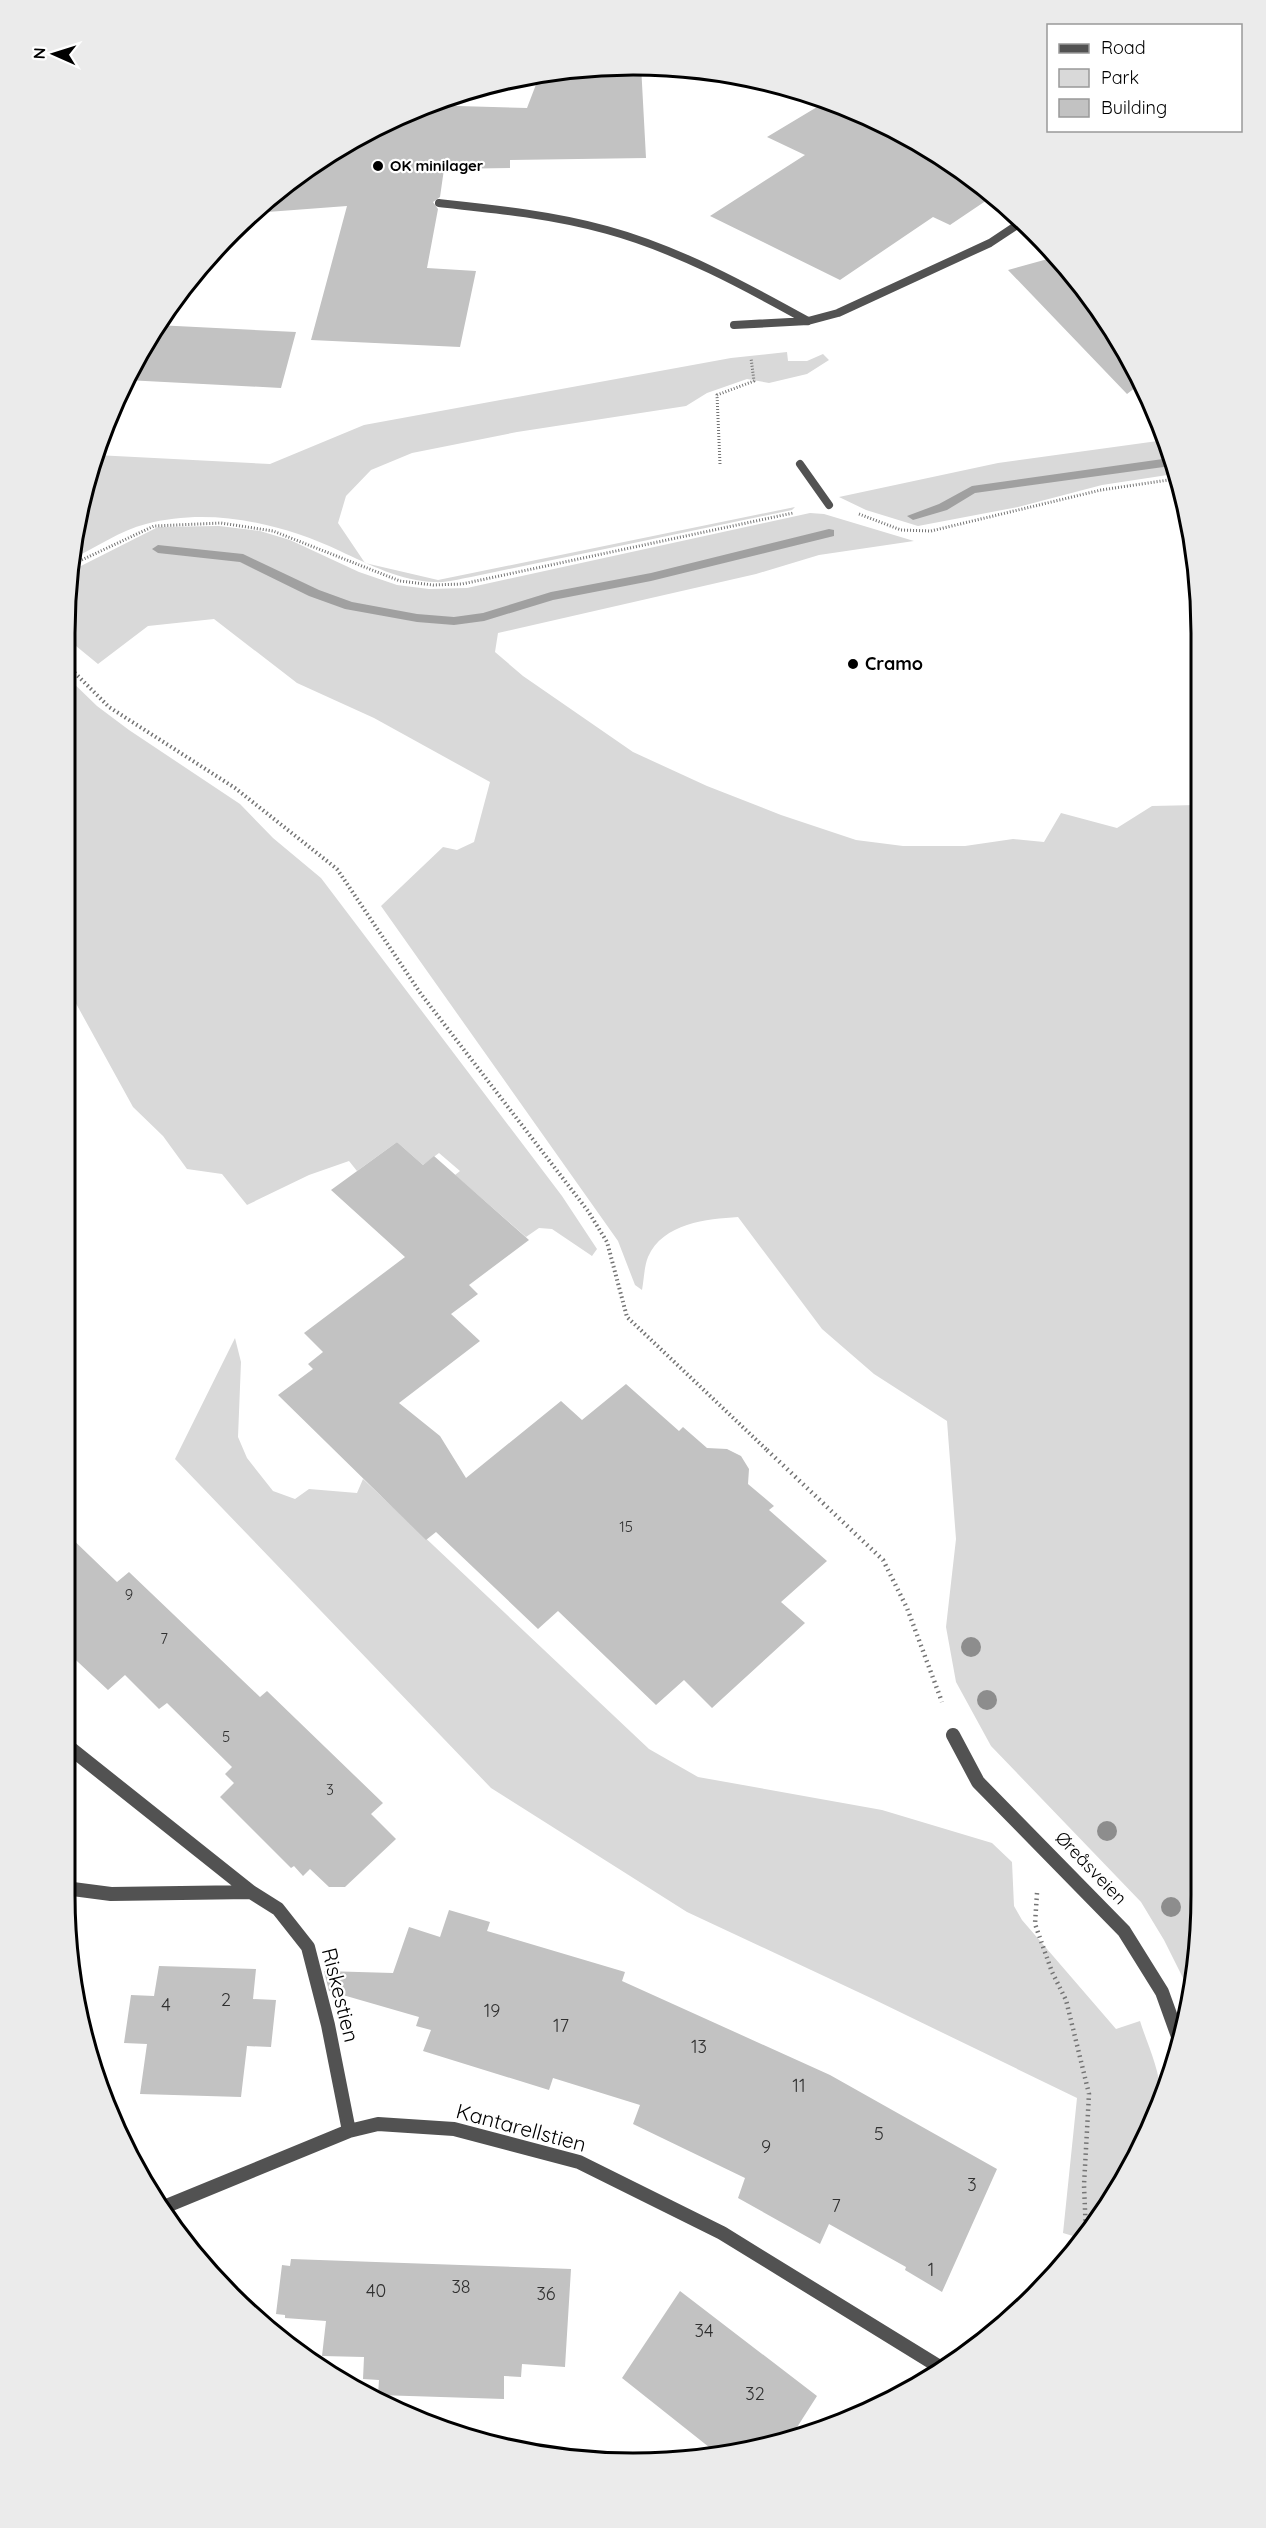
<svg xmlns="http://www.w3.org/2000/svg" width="1266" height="2528" font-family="Quicksand,sans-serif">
	<rect width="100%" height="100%" fill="#fff"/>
	<path fill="#d9d9d9" d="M 787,352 L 788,361 L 807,361 L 823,354 L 829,360 L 807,374 L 769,383 L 747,379 L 707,393 L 686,406 L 517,432 L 412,453 L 371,470 L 346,496 L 338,523 L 365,563 L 438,580 L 795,507 L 792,510 L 471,577 C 459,579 446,583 435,582 C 401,581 370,565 340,551 C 281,523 210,507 146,524 C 121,530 95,548 72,559 L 75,522 L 96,455 L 270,464 L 364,425 L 731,358 Z
		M 1165,440 L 1174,474 L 1102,485 L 1018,507 L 918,526 L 866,510 L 839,497 L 998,463 Z
		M 810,513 L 824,514 L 914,541 L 819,555 L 756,574 L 498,633 L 495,652 L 523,676 L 633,752 L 707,786 L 781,815 L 856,840 L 903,846 L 965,846 L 1013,839 L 1044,842 L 1061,813 L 1117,828 L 1152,806 L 1197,805 L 1201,1895 L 1192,1996 L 1164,1940 L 1141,1902 L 991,1746 L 956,1682 L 946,1627 L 956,1539 L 947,1421 L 874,1374 L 822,1329 L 738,1217 C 707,1219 663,1223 648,1257 C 644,1267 644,1280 642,1290 L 635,1285 L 618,1241 L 381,906 L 443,847 L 457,850 L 474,842 L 490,782 L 374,718 L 297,683 L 214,619 L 148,626 L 98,664 L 65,637 L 71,571 L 158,527 L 219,526 L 260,531 L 290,540 L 359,572 L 397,585 L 429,589 L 467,588 Z
		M 65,675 L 97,706 L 129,730 L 240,804 L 273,838 L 321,878 L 562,1196 L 597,1249 L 592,1256 L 552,1229 L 539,1228 L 526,1237 L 455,1175 L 460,1171 L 439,1153 L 423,1165 L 397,1142 L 357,1171 L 349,1161 L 309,1175 L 247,1205 L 222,1174 L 187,1169 L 163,1136 L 133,1107 L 73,998 L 65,992 Z
		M 235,1338 L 241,1362 L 238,1437 L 247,1458 L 273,1491 L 295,1499 L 309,1489 L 357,1493 L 363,1479 L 649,1749 L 698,1777 L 882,1810 L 992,1843 L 1012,1862 L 1014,1906 L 1022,1920 L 1116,2029 L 1140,2021 C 1149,2050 1167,2083 1158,2113 L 1106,2211 L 1083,2239 L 1063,2233 L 1077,2098 L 873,1999 L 687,1912 L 491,1788 L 175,1459 Z"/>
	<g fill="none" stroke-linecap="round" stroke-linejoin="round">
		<path fill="#a0a0a0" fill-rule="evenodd" d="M 1170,458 L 1171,466 L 975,493 L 947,510 L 913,520 L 907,516 L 939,504 L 972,486 Z
			M 829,529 L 834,530 L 834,536 L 651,581 L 553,600 L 484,621 L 454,625 L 417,622 L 345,609 L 309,596 L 240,562 L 158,553 L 152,549 L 158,545 L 243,554 L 319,590 L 352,602 L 417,614 L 454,617 L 483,613 L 551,592 L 651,573 Z"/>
	</g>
	<path fill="#c2c2c2" d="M 633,64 L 641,65 L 646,158 L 510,160 L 510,168 L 444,169 L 440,197 L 433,202 L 438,209 L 427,268 L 476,271 L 460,347 L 311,340 L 347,206 L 253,213 L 317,160 L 416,108 L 423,105 L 527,108 L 540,74 Z
		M 827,101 L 851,108 L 979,182 L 993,196 L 950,225 L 933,217 L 840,280 L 710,216 L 805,155 L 767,137 Z
		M 1055,257 L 1084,287 L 1140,384 L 1127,394 L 1008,270 Z
		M 156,325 L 296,332 L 281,388 L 126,380 Z
		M 397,1142 L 423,1165 L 434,1156 L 529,1240 L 469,1285 L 478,1294 L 451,1314 L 480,1341 L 399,1403 L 440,1436 L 466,1478 L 561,1401 L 582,1420 L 626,1384 L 679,1431 L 683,1427 L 707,1448 L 727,1449 L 741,1456 L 749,1469 L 748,1484 L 774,1506 L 769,1510 L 827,1561 L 781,1602 L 805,1623 L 712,1708 L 684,1680 L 656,1705 L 558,1611 L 538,1629 L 436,1532 L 426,1540 L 278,1395 L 313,1369 L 308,1364 L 323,1352 L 304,1333 L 405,1257 L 331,1190 Z
		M 64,1531 L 117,1582 L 129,1572 L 260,1697 L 267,1691 L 383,1803 L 371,1814 L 396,1839 L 345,1887 L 329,1887 L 310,1869 L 303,1876 L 294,1866 L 291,1868 L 220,1797 L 234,1783 L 225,1774 L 232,1767 L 167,1703 L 159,1709 L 125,1675 L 108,1690 L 64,1649 Z
		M 449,1910 L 490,1922 L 487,1931 L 625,1972 L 622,1981 L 830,2075 L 997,2169 L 942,2292 L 905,2270 L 906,2267 L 829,2224 L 820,2244 L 738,2198 L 745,2178 L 633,2124 L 640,2105 L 553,2078 L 549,2090 L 423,2051 L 431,2030 L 416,2026 L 419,2017 L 329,1991 L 324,1971 L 393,1973 L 409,1927 L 440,1937 Z
		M 159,1966 L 256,1969 L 253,1999 L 276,2000 L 271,2047 L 247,2046 L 241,2097 L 140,2094 L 147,2044 L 124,2043 L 131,1995 L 154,1996 Z
		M 291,2259 L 571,2269 L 565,2367 L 522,2364 L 521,2377 L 504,2376 L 504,2399 L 378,2395 L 379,2380 L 363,2379 L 364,2357 L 322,2356 L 326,2321 L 285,2318 L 285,2315 L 276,2314 L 282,2265 L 290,2266 Z
		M 680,2291 L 817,2396 L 794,2432 L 719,2455 L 622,2378 Z"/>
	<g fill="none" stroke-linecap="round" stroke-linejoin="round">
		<path stroke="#747474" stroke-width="3" stroke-dasharray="1 2" stroke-linecap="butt" d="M 720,464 L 717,395 L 754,381 L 751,358
			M 859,514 L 901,530 L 931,531 L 1101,490 L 1175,479
			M 71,565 L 154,526 L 221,523 L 273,531 L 400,581 L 433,585 L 462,584 L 793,513"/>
		<path stroke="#747474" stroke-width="4" stroke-dasharray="1.5 3" stroke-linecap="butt" d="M 65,663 L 109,707 L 235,788 L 337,869 L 421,994 L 588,1211 L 607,1242 L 627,1317 L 768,1451"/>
		<path stroke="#747474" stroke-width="4.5" stroke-dasharray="1.5 4" stroke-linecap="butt" d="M 767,1450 L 883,1560 L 907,1608 L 942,1702
			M 1037,1893 L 1035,1924 L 1052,1972 L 1066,2000 L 1089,2094 L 1084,2185 L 1086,2234"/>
		<path stroke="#525252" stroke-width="8" d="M 439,203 C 495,209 553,215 607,230 C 677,249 745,286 808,321
			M 734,325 L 808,321 L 838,313 L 990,243 L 1020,223
			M 800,464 L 829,505"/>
		<path stroke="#525252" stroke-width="14" d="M 953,1735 L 978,1782 L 1124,1931 L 1162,1992 L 1180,2042
			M 65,1744 L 251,1892 L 278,1909 L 308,1947 L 328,2025 L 349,2131
			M 65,1888 L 111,1894 L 251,1892
			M 164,2207 L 349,2131 L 378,2124 L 454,2129 L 579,2162 L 722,2233 L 938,2366"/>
	</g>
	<g fill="#8d8d8d">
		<circle cx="971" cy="1647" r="10"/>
		<circle cx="987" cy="1700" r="10"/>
		<circle cx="1107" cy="1831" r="10"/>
		<circle cx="1171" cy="1907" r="10"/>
	</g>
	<g fill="#000" stroke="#fff" stroke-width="2">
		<circle cx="378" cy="166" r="6"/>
		<circle cx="853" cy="664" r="6"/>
	</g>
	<g text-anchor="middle" stroke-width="4.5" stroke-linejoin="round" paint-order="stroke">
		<g font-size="15" font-weight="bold" fill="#000" stroke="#fff" text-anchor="start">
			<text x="390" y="171">OK minilager</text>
		</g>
		<g font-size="15" fill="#303030">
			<text x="626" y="1532">15</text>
			<text x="129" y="1600">9</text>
			<text x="164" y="1644">7</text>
			<text x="226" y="1742">5</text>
			<text x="330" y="1795">3</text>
		</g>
		<g font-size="18" font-weight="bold" fill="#000" stroke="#fff" text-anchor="start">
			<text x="865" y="670">Cramo</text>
		</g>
		<g font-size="18" fill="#000" stroke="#fff">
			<text transform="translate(1091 1868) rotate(46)" y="6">Øreåsveien</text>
		</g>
		<g font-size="18" fill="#303030">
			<text x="226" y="2006">2</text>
			<text x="166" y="2011">4</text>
			<text x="492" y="2017">19</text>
			<text x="561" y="2032">17</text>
			<text x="699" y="2053">13</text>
			<text x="799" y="2092">11</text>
			<text x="879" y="2140">5</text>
			<text x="766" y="2153">9</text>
			<text x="972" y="2191">3</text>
			<text x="836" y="2212">7</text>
			<text x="931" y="2276">1</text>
			<text x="461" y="2293">38</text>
			<text x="376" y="2297">40</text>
			<text x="546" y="2300">36</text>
			<text x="704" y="2337">34</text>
			<text x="755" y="2400">32</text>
		</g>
		<g font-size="21" fill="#000" stroke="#fff">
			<text transform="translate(340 1995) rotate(76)" y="7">Riskestien</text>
			<text transform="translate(521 2128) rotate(15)" y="7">Kantarellstien</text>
		</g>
	</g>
	<path d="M0 0H1266V2528H0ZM633 75H633A558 558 0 0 1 1191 633V1895A558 558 0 0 1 633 2453H633A558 558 0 0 1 75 1895V633A558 558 0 0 1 633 75Z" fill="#ebebeb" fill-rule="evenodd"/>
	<path fill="none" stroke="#000" stroke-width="3" d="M633 75H633A558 558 0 0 1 1191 633V1895A558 558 0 0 1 633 2453H633A558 558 0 0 1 75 1895V633A558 558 0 0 1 633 75Z"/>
	<rect x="1047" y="24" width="195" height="108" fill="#ffffff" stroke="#999999" stroke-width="1.5"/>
	<rect x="1059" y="44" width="30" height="9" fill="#525252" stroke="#999999" stroke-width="1.5"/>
	<text x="1101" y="54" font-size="18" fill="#000000">Road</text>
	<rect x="1059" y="69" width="30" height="18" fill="#d9d9d9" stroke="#999999" stroke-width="1.5"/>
	<text x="1101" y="84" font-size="18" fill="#000000">Park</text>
	<rect x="1059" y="99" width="30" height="18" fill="#c2c2c2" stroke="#999999" stroke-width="1.5"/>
	<text x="1101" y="114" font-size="18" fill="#000000">Building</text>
	<g transform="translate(54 54) rotate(273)" stroke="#ffffff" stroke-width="4.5" paint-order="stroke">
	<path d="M0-4.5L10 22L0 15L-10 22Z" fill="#000000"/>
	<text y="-9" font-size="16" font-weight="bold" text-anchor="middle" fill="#000000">N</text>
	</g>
</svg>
